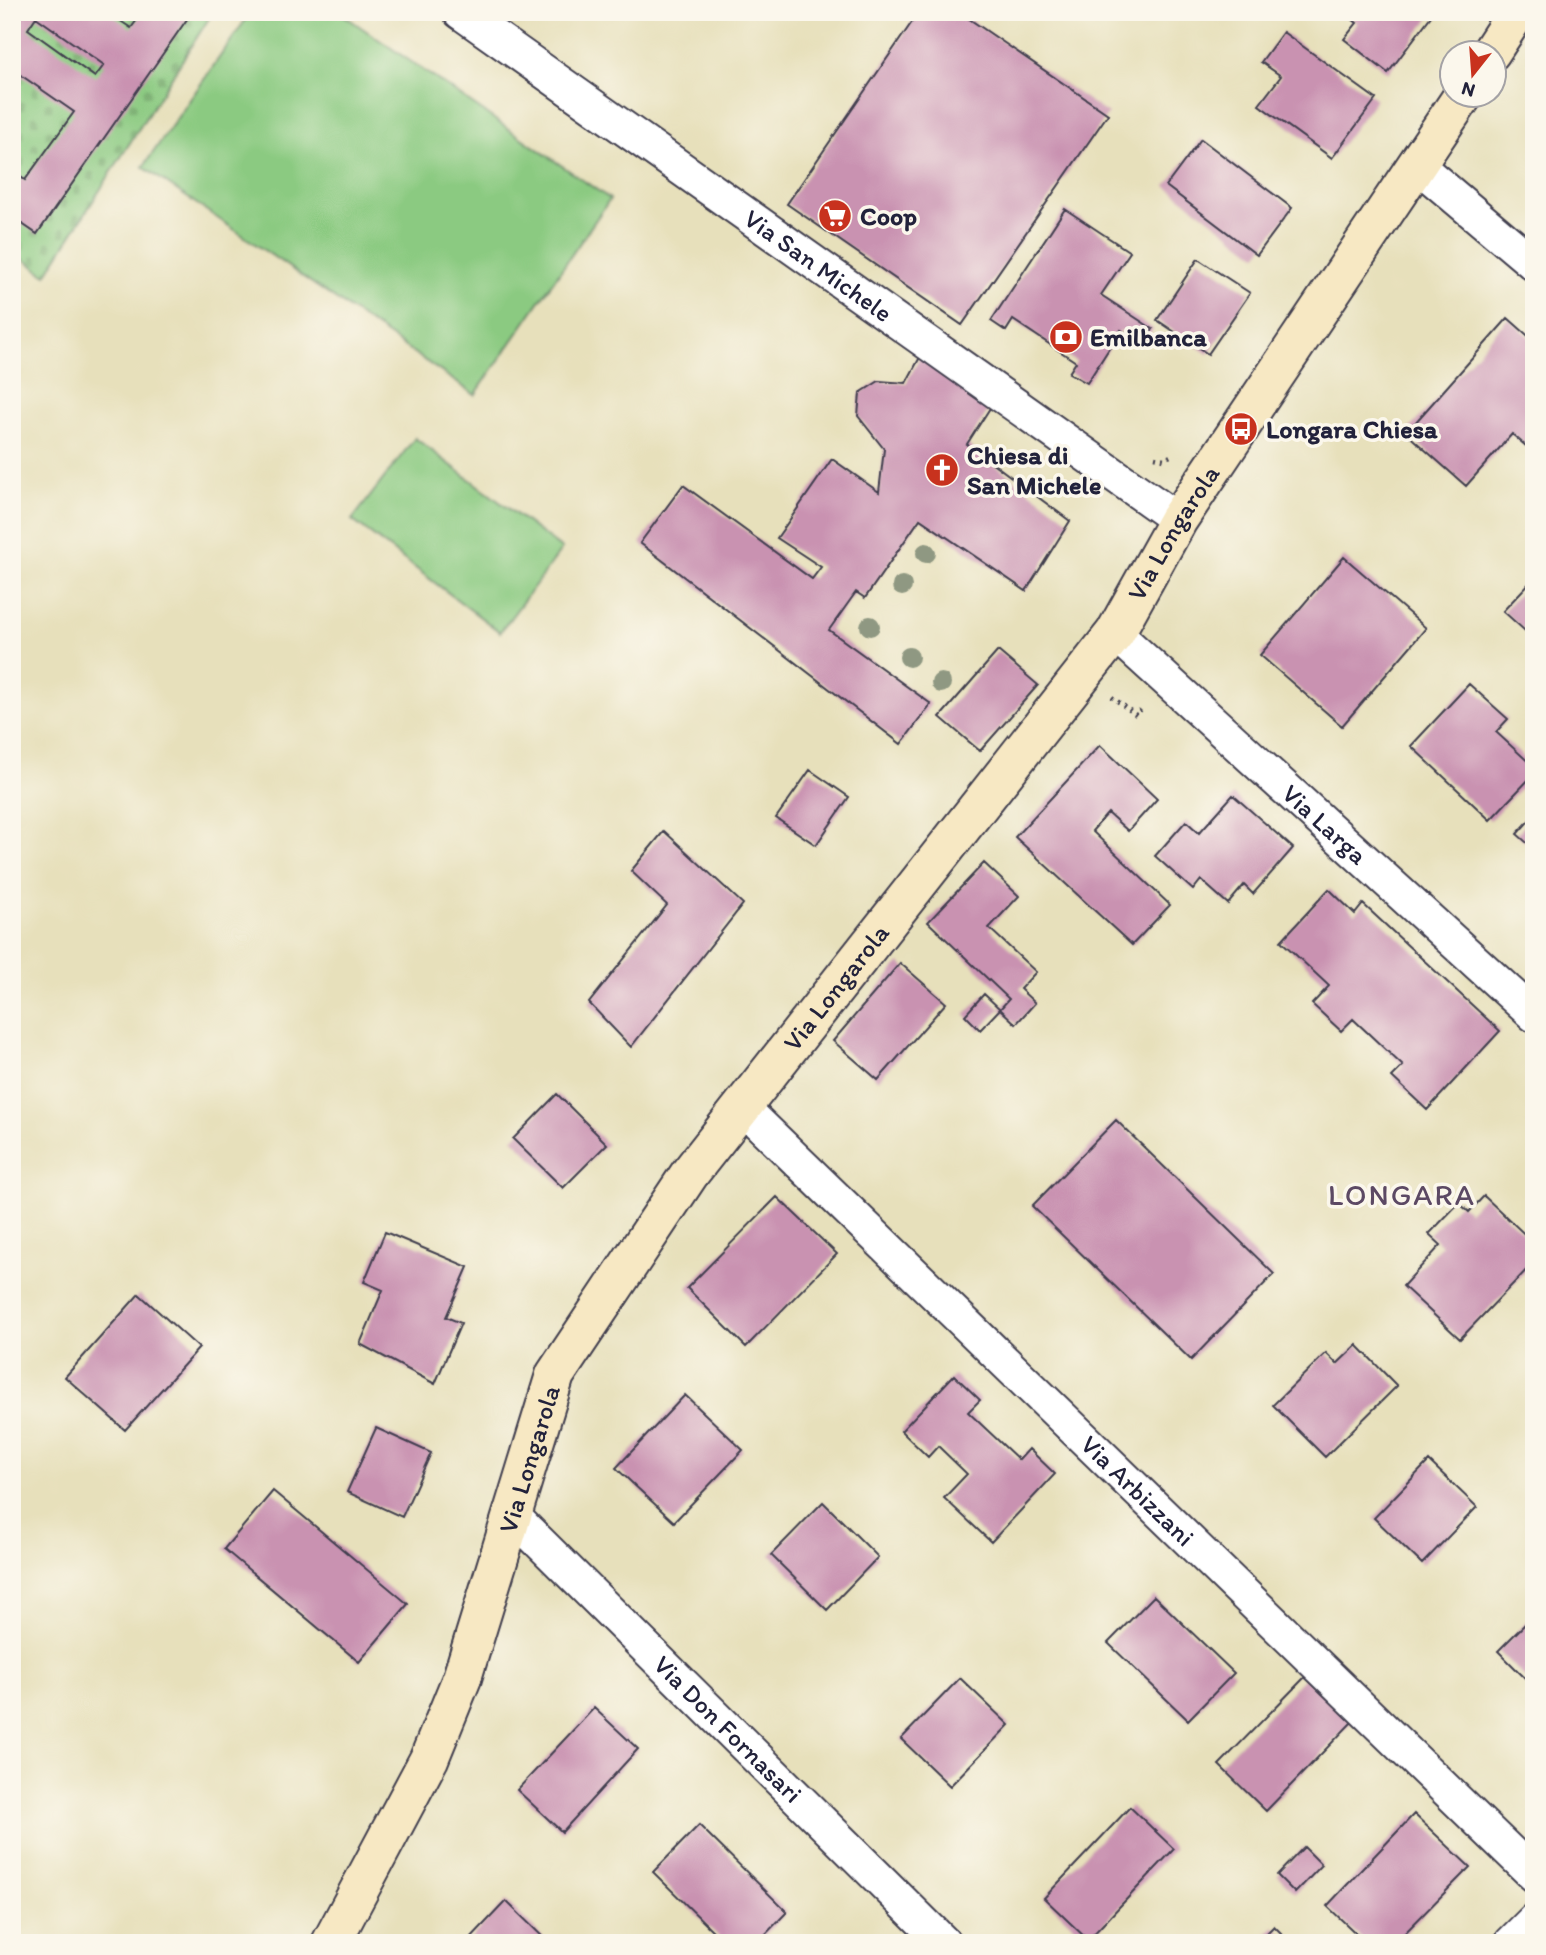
<svg xmlns="http://www.w3.org/2000/svg" width="1546" height="1955" font-family="Itim,sans-serif">
	<defs>
		<pattern id="cemetery-stones" width="16" height="16" patternUnits="userSpaceOnUse" patternTransform="scale(1.75)"><rect width="16" height="16" fill="#8bca81"/><path d="M2 7V4a2 2 0 0 1 4 0v3zM10 15v-3a2 2 0 0 1 4 0v3z" fill="#78ad70"/></pattern>
	</defs>
	<rect width="100%" height="100%" fill="#fbf7ec"/>
	<filter id="ink" filterUnits="userSpaceOnUse"><feTurbulence type="fractalNoise" baseFrequency=".0143" numOctaves="2"/><feDisplacementMap in="SourceGraphic" scale="14" xChannelSelector="R" yChannelSelector="G"/><feConvolveMatrix kernelMatrix="1 2 1 2 8 2 1 2 1" color-interpolation-filters="sRGB"/></filter>
	<filter id="wash" filterUnits="userSpaceOnUse"><feTurbulence type="fractalNoise" baseFrequency=".00686" numOctaves="4" result="noise"/><feDisplacementMap in="SourceGraphic" scale="28" xChannelSelector="R" yChannelSelector="G"/><feGaussianBlur stdDeviation="1.57" result="paint"/><feColorMatrix in="noise" values="0 0 0 0 0 0 0 0 0 0 0 0 0 0 0 0 0 1.4 0 .05"/><feComposite in="paint" operator="in"/></filter>
	<g filter="url(#wash)">
		<rect width="100%" height="100%" fill="#e7e0bb"/>
		<path fill="url(#cemetery-stones)" stroke="#56765e" stroke-width="2" d="M 12,12 L 213,12 L 46,275 L 12,251 Z"/>
		<path fill="#8bca81" stroke="#56765e" stroke-width="2" d="M 251,12 L 339,12 L 610,199 L 475,395 L 143,167 Z
			M 415,438 L 562,549 L 500,632 L 352,520 Z"/>
		<g id="blocks">
			<path fill="#c992b1" fill-rule="evenodd" d="M 12,12 L 107,12 L 131,28 L 143,12 L 192,12 L 37,234 L 12,217 L 12,171 L 25,180 L 74,112 L 12,69 ZM 36,17 L 104,65 L 95,77 L 28,29 Z
				M 919,12 L 959,12 L 1108,114 L 962,325 L 787,204 Z
				M 1343,12 L 1434,12 L 1388,73 L 1344,39 L 1357,23 Z
				M 1283,32 L 1376,99 L 1332,158 L 1259,105 L 1281,76 L 1261,62 Z
				M 1201,139 L 1292,208 L 1257,255 L 1166,186 Z
				M 1065,209 L 1130,252 L 1101,295 L 1153,329 L 1143,345 L 1121,330 L 1087,383 L 1069,373 L 1076,362 L 1013,320 L 1006,331 L 991,321 Z
				M 1198,259 L 1250,293 L 1208,354 L 1157,320 Z
				M 1508,318 L 1534,341 L 1534,453 L 1512,434 L 1466,486 L 1406,433 Z
				M 925,348 L 997,397 L 967,444 L 1070,521 L 1026,591 L 920,519 L 865,598 L 856,592 L 829,630 L 931,704 L 901,744 L 640,543 L 683,485 L 812,579 L 821,567 L 777,538 L 832,459 L 879,492 L 884,449 L 858,416 L 860,393 L 879,381 L 906,383 Z
				M 1344,557 L 1426,628 L 1342,726 L 1260,655 Z
				M 1534,578 L 1534,639 L 1503,611 Z
				M 998,651 L 1038,685 L 980,751 L 940,717 Z
				M 1469,684 L 1508,719 L 1496,732 L 1534,767 L 1534,774 L 1490,820 L 1411,746 Z
				M 1100,745 L 1157,799 L 1128,831 L 1108,813 L 1092,831 L 1170,905 L 1132,945 L 1015,837 Z
				M 810,770 L 849,797 L 816,845 L 776,818 Z
				M 1233,795 L 1293,848 L 1253,894 L 1244,885 L 1228,904 L 1201,880 L 1193,890 L 1155,856 L 1186,821 L 1199,833 Z
				M 1534,815 L 1534,849 L 1517,834 Z
				M 664,831 L 743,904 L 631,1047 L 589,1003 L 667,905 L 631,871 Z
				M 984,863 L 1019,896 L 989,928 L 1036,972 L 1020,989 L 1035,1003 L 1016,1024 L 1000,1009 L 980,1030 L 965,1015 L 984,994 L 1000,1009 L 1009,999 L 928,922 Z
				M 1329,889 L 1355,914 L 1363,904 L 1500,1031 L 1427,1110 L 1392,1077 L 1403,1066 L 1353,1019 L 1341,1031 L 1312,1004 L 1329,986 L 1281,941 Z
				M 900,963 L 946,1003 L 878,1080 L 833,1041 Z
				M 557,1094 L 607,1144 L 563,1188 L 513,1139 Z
				M 1116,1120 L 1274,1274 L 1191,1360 L 1032,1206 Z
				M 1484,1196 L 1534,1243 L 1534,1262 L 1460,1339 L 1403,1286 L 1441,1245 L 1429,1234 L 1459,1203 L 1469,1212 Z
				M 777,1197 L 837,1254 L 746,1347 L 687,1288 Z
				M 385,1232 L 468,1267 L 446,1317 L 461,1323 L 435,1384 L 360,1344 L 383,1290 L 364,1282 Z
				M 139,1294 L 199,1348 L 125,1430 L 65,1377 Z
				M 1357,1345 L 1397,1386 L 1325,1457 L 1273,1405 L 1326,1353 L 1337,1364 Z
				M 954,1375 L 980,1400 L 968,1412 L 1019,1460 L 1029,1449 L 1055,1474 L 991,1542 L 944,1498 L 967,1474 L 938,1446 L 928,1457 L 901,1431 Z
				M 685,1395 L 743,1450 L 674,1522 L 616,1468 Z
				M 376,1428 L 431,1453 L 402,1517 L 347,1492 Z
				M 1429,1461 L 1477,1507 L 1422,1564 L 1374,1518 Z
				M 273,1491 L 408,1604 L 359,1662 L 224,1549 Z
				M 823,1502 L 878,1557 L 827,1610 L 771,1555 Z
				M 1154,1596 L 1234,1673 L 1188,1720 L 1108,1643 Z
				M 1534,1615 L 1534,1687 L 1498,1651 Z
				M 1305,1677 L 1352,1722 L 1266,1811 L 1219,1765 Z
				M 960,1678 L 1009,1725 L 950,1786 L 901,1739 Z
				M 594,1708 L 638,1749 L 562,1832 L 517,1790 Z
				M 1130,1807 L 1174,1849 L 1088,1940 L 1044,1898 Z
				M 1414,1814 L 1470,1867 L 1395,1943 L 1366,1943 L 1327,1906 Z
				M 699,1825 L 787,1912 L 757,1943 L 725,1943 L 653,1872 Z
				M 1304,1847 L 1322,1865 L 1295,1893 L 1277,1875 Z
				M 506,1901 L 549,1943 L 466,1943 Z
				M 1274,1926 L 1291,1943 L 1257,1943 Z"/>
		</g>
	</g>
	<g filter="url(#ink)">
		<use href="#blocks" fill-opacity="0" stroke="#403e4e" stroke-width="2"/>
		<g fill="none" stroke-linecap="round" stroke-linejoin="round">
			<g stroke="#403e4e" stroke-width="37">
				<g id="street">
					<path id="s1" d="M 460,12 L 1178,520"/>
					<path d="M 1418,166 L 1534,264"/>
					<path id="s2" d="M 1115,633 L 1534,1015"/>
					<path id="s3" d="M 742,1107 L 1534,1875"/>
					<path id="s4" d="M 512,1515 L 944,1943"/>
					<path d="M 1511,1943 L 1534,1920"/>
				</g>
			</g>
			<g stroke="#403e4e" stroke-width="42">
				<g id="secondary">
					<path d="M 1491,52 L 1517,12"/>
					<path id="s5" d="M 331,1943 L 429,1759 L 462,1678 L 555,1375 L 690,1173 L 1115,633 L 1178,520 L 1464,94"/>
				</g>
			</g>
			<path stroke="#403e4e" stroke-width="4.5" stroke-dasharray="2 5" stroke-linecap="butt" d="M 1155,457 L 1164,459 L 1173,455
				M 1112,697 L 1136,715 L 1143,707"/>
			<use href="#street" stroke="#fff" stroke-width="33"/>
			<use href="#secondary" stroke="#f7e8c3" stroke-width="38"/>
		</g>
		<g fill="#8f9882">
			<circle cx="926" cy="553" r="10"/>
			<circle cx="902" cy="586" r="10"/>
			<circle cx="870" cy="626" r="10"/>
			<circle cx="909" cy="657" r="10"/>
			<circle cx="941" cy="683" r="10"/>
		</g>
	</g>
	<defs>
		<g id="supermarket-disc" transform="scale(1.75)"><circle r="9.5" fill="#c8321e" stroke="#fbf7ec"/><path d="M-6-5.5h2.5l.6 2H6L4.5 2H-2.5L-4.4-4H-6ZM-1.5 3.2a1.3 1.3 0 1 0 .1 0ZM3 3.2a1.3 1.3 0 1 0 .1 0Z" fill="#fff"/></g>
		<g id="bank-disc" transform="scale(1.75)"><circle r="9.5" fill="#c8321e" stroke="#fbf7ec"/><path d="M-6-4H6V4H-6ZM0-2.3a2.3 2.3 0 1 0 0 4.6a2.3 2.3 0 1 0 0-4.6Z" fill="#fff"/></g>
		<g id="bus-disc" transform="scale(1.75)"><circle r="9.5" fill="#c8321e" stroke="#fbf7ec"/><path d="M-5-6H5V4H4V6H2V4H-2V6H-4V4H-5ZM-3.5-4V0h7V-4ZM-3.5 1.2v1.5H-2V1.2ZM2 1.2v1.5H3.5V1.2Z" fill="#fff"/></g>
		<g id="church-disc" transform="scale(1.75)"><circle r="9.5" fill="#c8321e" stroke="#fbf7ec"/><path d="M-1.2-6h2.4v3.5h3.3v2.4h-3.3V6h-2.4V-.1h-3.3v-2.4h3.3Z" fill="#fff"/></g>
	</defs>
	<g fill-rule="evenodd">
		<use href="#supermarket-disc" x="835" y="216"/>
		<use href="#bank-disc" x="1066" y="337"/>
		<use href="#bus-disc" x="1241" y="429"/>
		<use href="#church-disc" x="942" y="470"/>
	</g>
	<g text-anchor="middle" stroke-width="7" stroke-linejoin="round" paint-order="stroke">
		<g font-size="26" font-weight="bold" fill="#22223b" stroke="#fbf7ec" text-anchor="start">
			<text x="860" y="225">Coop</text>
			<text x="1090" y="346">Emilbanca</text>
			<text x="1266" y="438">Longara Chiesa</text>
			<text x="967" y="464">Chiesa di<tspan x="967" dy="30">San Michele</tspan></text>
		</g>
		<g font-size="26" fill="#22223b" stroke="#fbf7ec">
			<text dy="9" stroke="none"><textPath href="#s1" startOffset="439">Via San Michele</textPath></text>
			<text dy="9" stroke="none"><textPath href="#s5" startOffset="1659">Via Longarola</textPath></text>
			<text dy="9" stroke="none"><textPath href="#s2" startOffset="284">Via Larga</textPath></text>
			<text dy="9" stroke="none"><textPath href="#s5" startOffset="1092">Via Longarola</textPath></text>
			<text dy="9" stroke="none"><textPath href="#s5" startOffset="525">Via Longarola</textPath></text>
			<text dy="9" stroke="none"><textPath href="#s3" startOffset="551">Via Arbizzani</textPath></text>
			<text dy="9" stroke="none"><textPath href="#s4" startOffset="304">Via Don Fornasari</textPath></text>
		</g>
		<g font-size="30" letter-spacing="2" fill="#5c4964" stroke="#fbf7ec">
			<text x="1402" y="1205">LONGARA</text>
		</g>
	</g>
	<rect width="1546" height="1955" fill="none" stroke="#fbf7ec" stroke-width="42"/>
	<g transform="translate(1473 74) rotate(197)"><circle r="33" fill="#fbf7ec" stroke="#a4a2a5" stroke-width="2"/>
	<path d="M0-5L12 26L0 18L-12 26Z" fill="#c8321e"/>
	<text y="-10" font-size="19" font-weight="bold" text-anchor="middle" fill="#22223b">N</text>
	</g>
</svg>
